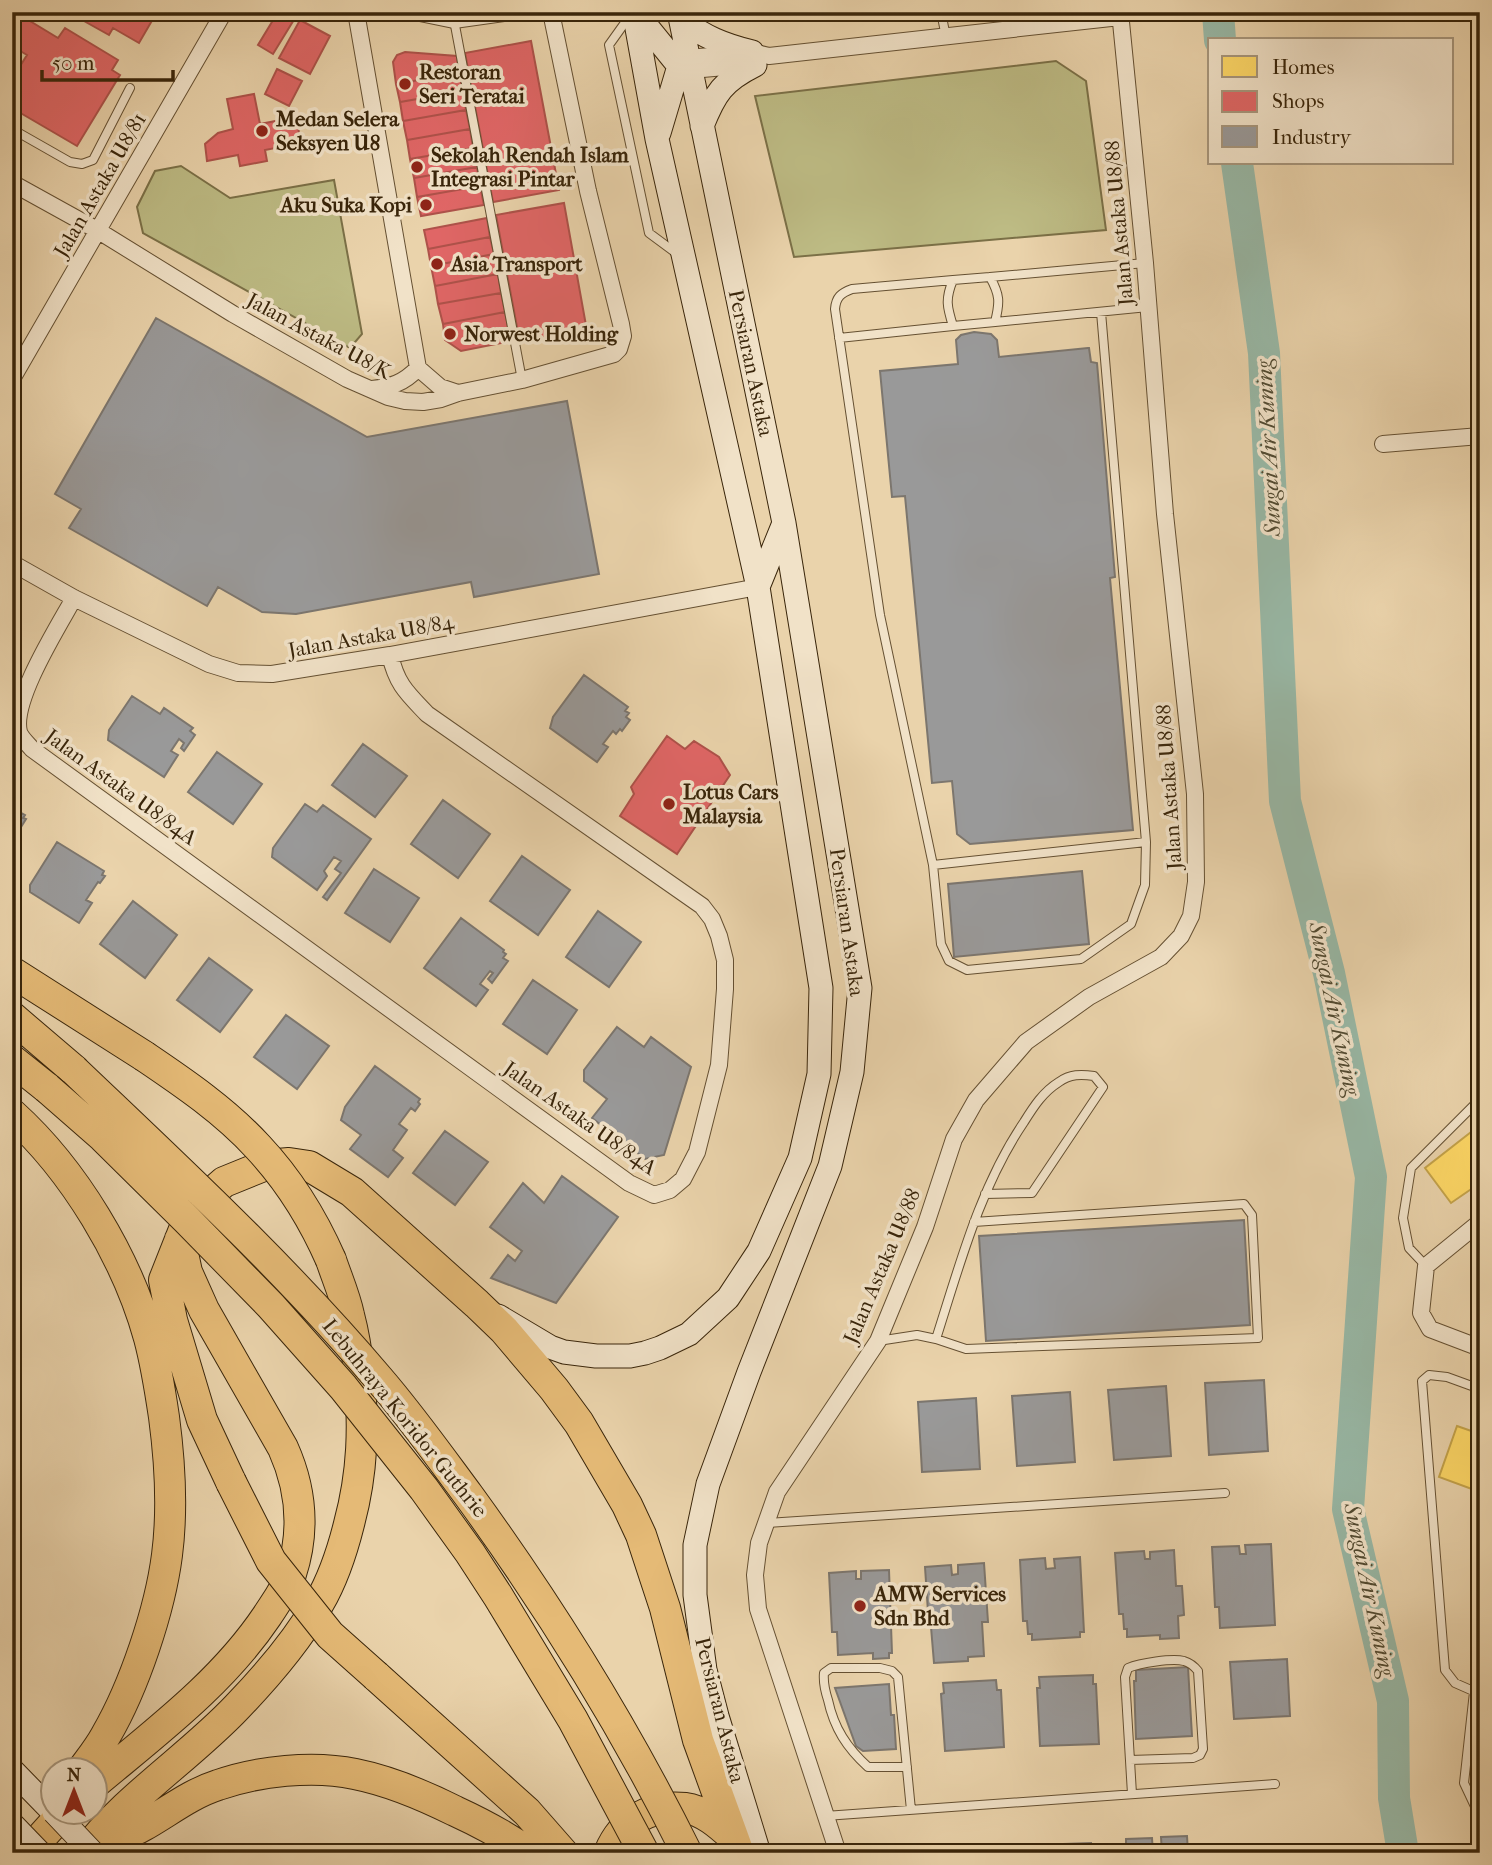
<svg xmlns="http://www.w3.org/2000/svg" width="1492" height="1865" font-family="'IM FELL French Canon',serif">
	<rect width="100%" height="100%" fill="#ead3ab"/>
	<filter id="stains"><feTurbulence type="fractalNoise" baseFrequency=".00286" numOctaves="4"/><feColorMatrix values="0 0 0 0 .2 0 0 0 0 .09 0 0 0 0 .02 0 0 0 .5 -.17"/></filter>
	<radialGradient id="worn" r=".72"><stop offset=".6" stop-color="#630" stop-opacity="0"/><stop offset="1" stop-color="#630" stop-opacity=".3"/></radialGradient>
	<path fill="#bdbb84" stroke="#7b7047" stroke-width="2" d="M 1056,61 L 1086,81 L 1106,230 L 794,257 L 755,96 Z
		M 181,166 L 230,198 L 334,180 L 362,334 L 350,348 L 143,233 L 137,207 L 155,171 Z"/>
	<path fill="#ffd966" stroke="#c4a34a" stroke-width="2" d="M 1480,1125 L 1480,1183 L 1451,1203 L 1425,1168 Z
		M 1457,1426 L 1480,1434 L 1480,1492 L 1439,1477 Z"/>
	<path fill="#e06666" stroke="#ae524a" stroke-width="2" d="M 12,12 L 15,12 L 58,38 L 65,28 L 118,60 L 112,70 L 120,75 L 77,146 L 12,108 L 12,79 L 27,55 L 12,46 Z
		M 68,12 L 157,12 L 139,43 L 113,28 L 109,35 Z
		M 278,12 L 285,12 L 295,18 L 273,54 L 258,45 Z
		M 300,20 L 330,36 L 310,74 L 279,58 Z
		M 531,41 L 559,190 L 493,202 L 465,53 Z
		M 405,52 L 457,56 L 459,73 L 396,84 L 393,62 L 397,55 Z
		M 277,69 L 302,81 L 289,106 L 265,94 Z
		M 459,73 L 463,91 L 400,102 L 396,84 Z
		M 463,91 L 466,110 L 403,121 L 400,102 Z
		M 254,94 L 260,124 L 296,117 L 301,143 L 265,150 L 267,161 L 240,166 L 238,155 L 207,161 L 205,144 L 218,133 L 233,129 L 227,99 Z
		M 466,110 L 470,129 L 407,140 L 403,121 Z
		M 470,129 L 473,148 L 410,159 L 407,140 Z
		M 473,148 L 477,167 L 414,178 L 410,159 Z
		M 477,167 L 480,186 L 417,197 L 414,178 Z
		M 480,186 L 484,205 L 421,216 L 417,197 Z
		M 564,203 L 587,331 L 520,343 L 496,215 Z
		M 487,218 L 490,237 L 428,249 L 424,230 Z
		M 490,237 L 494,254 L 431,266 L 428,249 Z
		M 494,254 L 498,274 L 435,286 L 431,266 Z
		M 498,274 L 501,293 L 438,304 L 435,286 Z
		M 501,293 L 505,312 L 443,324 L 438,304 Z
		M 505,312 L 511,341 L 461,351 L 445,340 L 443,324 Z
		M 667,736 L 685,749 L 694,741 L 719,757 L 730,775 L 677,854 L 620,816 L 634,794 L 631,787 Z"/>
	<path fill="#999" stroke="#7c766e" stroke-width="2" d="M 156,318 L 367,437 L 567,401 L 599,574 L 474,597 L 471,582 L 296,614 L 262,612 L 218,587 L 207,606 L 69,528 L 81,509 L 55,494 Z
		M 974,332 L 991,334 L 997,340 L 999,357 L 1088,348 L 1089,348 L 1091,362 L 1097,363 L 1115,577 L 1110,578 L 1133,830 L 970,844 L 957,834 L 952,781 L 932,783 L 905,496 L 892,497 L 880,371 L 958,364 L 956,340 L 961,335 Z
		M 584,675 L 628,707 L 625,711 L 629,713 L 626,717 L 630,720 L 622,731 L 620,729 L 616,734 L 613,731 L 603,744 L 608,747 L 597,762 L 550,728 L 553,717 Z
		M 132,696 L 160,714 L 164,708 L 193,728 L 190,731 L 195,735 L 184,751 L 181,748 L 184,743 L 179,739 L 171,751 L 178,755 L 164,777 L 108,740 L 109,730 Z
		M 363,744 L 407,776 L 375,817 L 332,785 Z
		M 217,752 L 262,784 L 233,824 L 188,792 Z
		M 443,800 L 490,834 L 458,878 L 411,844 Z
		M 305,804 L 317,812 L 323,805 L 371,839 L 327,900 L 323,897 L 341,873 L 335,869 L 341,861 L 334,857 L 324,871 L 327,876 L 317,890 L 272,857 L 273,848 Z
		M 12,808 L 25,815 L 23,818 L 26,819 L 21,827 L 18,826 L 12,836 Z
		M 57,842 L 104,871 L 102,875 L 105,876 L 100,883 L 98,882 L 86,900 L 92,903 L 79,923 L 30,892 L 30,885 Z
		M 522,856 L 570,890 L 538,935 L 490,901 Z
		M 374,869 L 419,898 L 390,942 L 345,913 Z
		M 1082,871 L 1089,944 L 954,957 L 948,884 Z
		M 133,901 L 177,935 L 145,978 L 100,944 Z
		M 598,911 L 641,942 L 609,987 L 566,957 Z
		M 461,918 L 504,950 L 503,952 L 506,954 L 503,958 L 508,961 L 492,983 L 488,979 L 493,973 L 490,971 L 480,984 L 488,990 L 476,1006 L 424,968 Z
		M 209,958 L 252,990 L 220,1032 L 177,1000 Z
		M 533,980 L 577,1010 L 547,1054 L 503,1024 Z
		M 286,1015 L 329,1046 L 297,1089 L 254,1057 Z
		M 617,1027 L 644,1047 L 651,1037 L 691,1067 L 664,1155 L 645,1159 L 592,1118 L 607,1099 L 584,1081 L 584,1070 Z
		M 375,1066 L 420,1099 L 418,1102 L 420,1104 L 415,1111 L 411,1108 L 399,1124 L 407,1130 L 393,1150 L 403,1158 L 388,1177 L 350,1149 L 361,1135 L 341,1120 L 345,1107 Z
		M 445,1131 L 488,1162 L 455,1205 L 413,1173 Z
		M 562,1176 L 618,1217 L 556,1303 L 491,1278 L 508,1255 L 515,1261 L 522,1251 L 490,1227 L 523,1183 L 544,1203 Z
		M 1244,1220 L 1250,1325 L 986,1341 L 979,1236 Z
		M 1264,1380 L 1268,1451 L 1209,1455 L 1205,1383 Z
		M 1166,1386 L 1171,1456 L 1114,1460 L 1108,1390 Z
		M 1070,1392 L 1075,1462 L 1017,1466 L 1012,1396 Z
		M 976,1398 L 980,1469 L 922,1472 L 918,1402 Z
		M 1271,1544 L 1275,1625 L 1220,1628 L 1219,1607 L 1215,1607 L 1212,1547 L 1239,1546 L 1240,1554 L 1246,1554 L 1245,1545 Z
		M 1174,1550 L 1176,1586 L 1182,1586 L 1184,1615 L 1178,1616 L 1179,1638 L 1160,1639 L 1160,1635 L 1127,1637 L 1127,1629 L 1124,1629 L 1123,1614 L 1119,1614 L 1115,1553 L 1144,1551 L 1145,1559 L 1150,1559 L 1150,1552 Z
		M 1080,1557 L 1084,1632 L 1080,1632 L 1080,1637 L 1032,1640 L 1032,1634 L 1028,1634 L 1027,1621 L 1023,1621 L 1020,1560 L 1045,1558 L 1046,1569 L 1055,1568 L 1054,1559 Z
		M 984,1563 L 988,1622 L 982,1622 L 984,1656 L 968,1657 L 968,1661 L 934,1663 L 931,1627 L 929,1627 L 925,1567 L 951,1565 L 952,1575 L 958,1574 L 958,1565 Z
		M 889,1570 L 892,1653 L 889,1653 L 889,1658 L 873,1659 L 873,1653 L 838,1655 L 837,1632 L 832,1632 L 829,1573 L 856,1571 L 856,1579 L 861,1579 L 861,1571 Z
		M 1287,1659 L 1290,1716 L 1234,1719 L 1230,1662 Z
		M 1188,1667 L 1192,1736 L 1136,1739 L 1134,1681 L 1136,1681 L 1136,1670 Z
		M 1093,1675 L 1093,1684 L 1096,1684 L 1099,1744 L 1040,1746 L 1037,1688 L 1040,1688 L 1039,1677 Z
		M 996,1680 L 997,1690 L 1001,1690 L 1004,1747 L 945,1751 L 941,1694 L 944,1693 L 943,1683 Z
		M 889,1684 L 891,1715 L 894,1715 L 896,1749 L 863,1751 L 856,1746 L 835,1688 Z
		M 1187,1836 L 1188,1853 L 1162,1853 L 1161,1837 Z
		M 1152,1838 L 1153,1853 L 1126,1853 L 1126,1839 Z
		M 1091,1843 L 1091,1853 L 1065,1853 L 1064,1844 Z
		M 1285,1844 L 1285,1853 L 1257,1853 L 1256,1845 Z
		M 1057,1845 L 1057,1853 L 1031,1853 L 1030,1846 Z
		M 1249,1845 L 1249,1853 L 1223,1853 L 1223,1847 Z
		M 993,1849 L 993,1853 L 969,1853 L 968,1850 Z"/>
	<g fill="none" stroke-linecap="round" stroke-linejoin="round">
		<path stroke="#98b8a6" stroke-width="32" d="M 1218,12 L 1220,40
			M 1237,163 L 1264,353 L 1285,801 L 1329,973 L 1371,1177 L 1348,1509 L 1393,1701 L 1394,1798 L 1403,1853"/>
		<g stroke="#655032" stroke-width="10">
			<path id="service" d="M 941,12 L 946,37
				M 629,17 L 609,45 L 649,233 L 676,253
				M 454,20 L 522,380
				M 12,129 L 70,162 L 82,164 L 93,160 L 130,88
				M 990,277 C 1000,295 1000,302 995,322 L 953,326 C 947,307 945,299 953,280 Z
				M 990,277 L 1145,263
				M 953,280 L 852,289 C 841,293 836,297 835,309 L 880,615 L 933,865 L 941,944 L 949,961 L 967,970 L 1081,959 L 1131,924 L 1145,885 L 1146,842 L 1101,312
				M 995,322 L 1148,307
				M 839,338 L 953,326
				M 12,628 L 12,631
				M 933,865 L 1146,842
				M 1426,1266 L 1409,1248 L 1403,1218 L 1411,1168 L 1480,1099
				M 936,1339 C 960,1264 980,1187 1024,1122 C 1034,1106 1043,1092 1059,1082 C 1070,1074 1081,1074 1094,1076 L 1103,1087 L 1032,1193 L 985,1194
				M 878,1341 L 917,1335 L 936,1339 L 966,1349 L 1258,1338 L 1252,1215 L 1244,1204 L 974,1222
				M 1480,1389 L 1447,1377 L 1429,1375 L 1422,1381 L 1445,1670 L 1455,1683 L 1480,1694
				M 767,1523 L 1225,1493
				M 1474,1692 L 1464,1783 L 1480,1817
				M 1130,1760 L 1193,1758 L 1200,1755 L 1203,1749 L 1198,1671 C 1194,1666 1191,1663 1184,1661 C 1172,1658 1140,1663 1128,1668 L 1125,1677 L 1132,1794
				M 907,1767 L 868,1767 C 847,1748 834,1728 828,1700 C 825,1691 823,1683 824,1673 L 831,1668 L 880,1668 L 892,1671 L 898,1677 L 911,1810
				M 825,1816 L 1275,1784"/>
		</g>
		<g stroke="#655032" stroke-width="18">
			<path id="minor" d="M 356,12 L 418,368 L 440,387 L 458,393
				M 415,12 L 454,20 L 512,12
				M 689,58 L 752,52 L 769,56 L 1120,17
				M 691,70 L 748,65
				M 12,183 L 97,230 L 233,314 L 347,379 L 388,397 L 405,401 L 423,402 L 441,399 L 458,393 L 522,380 L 614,354 L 619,349 L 623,336 L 621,324 L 588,191 L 552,17 L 547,12
				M 12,379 L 224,12
				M 372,389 C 391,387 404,383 418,368
				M 1383,444 L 1480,436
				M 12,563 L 74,598 L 209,664 L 238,673 L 272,674 L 390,655 L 758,587
				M 74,598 C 58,627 11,701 19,732 C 21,738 28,744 32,749 L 629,1183 L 654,1195 L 670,1190 L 683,1179 L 697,1152 L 719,1065 L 725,989 L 725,960 L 719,936 L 712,919 L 702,906 L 427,714 C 407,693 397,685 390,655
				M 1480,1222 L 1426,1266 L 1421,1313 L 1430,1329 L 1480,1348
				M 838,1853 L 758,1609 L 755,1575 L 759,1543 L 777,1492 L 878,1341 L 925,1227 L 954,1139 L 976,1100 L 1026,1042 L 1089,997 L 1161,957 L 1181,936 L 1191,916 L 1196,882 L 1195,794 L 1165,514 L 1145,263 L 1120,12"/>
		</g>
		<g stroke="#39250a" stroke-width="25">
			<path id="secondary" d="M 679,12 L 784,523 L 860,988 L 852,1072 L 830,1166 L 749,1372 L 708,1484 L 695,1545 L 695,1595 L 705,1670 L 717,1716 L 759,1853
				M 636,13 L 679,66 L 683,69 L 691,70
				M 681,20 C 705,37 723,45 752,52
				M 702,126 C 715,93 723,81 755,65
				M 659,133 L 679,66 L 689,58
				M 758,587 L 784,523
				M 498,1316 L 550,1347 L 564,1352 L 596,1356 L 630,1356 L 645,1353 L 660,1348 L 689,1334 L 728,1298 L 759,1251 L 800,1158 L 819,1074 L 821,988 L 758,587 L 657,139 L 634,12
				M 12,1770 L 52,1811"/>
		</g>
		<g stroke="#39250a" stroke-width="32">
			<path id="motorway" d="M 12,972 L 144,1056
				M 12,1017 L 74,1070
				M 12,1060 L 47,1088
				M 12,1114 C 74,1170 127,1258 149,1338 C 156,1364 160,1390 164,1417 C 170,1462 173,1509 167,1555 C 160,1610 134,1687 106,1735 C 99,1748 90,1759 82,1770
				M 231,1482 L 202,1420 L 172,1320 L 164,1280 L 185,1227 L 201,1202 L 224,1182 L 266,1165 L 289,1163 L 309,1166 L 352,1192 L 477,1304 L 504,1330 L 554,1389 L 579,1423 L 627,1505 L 641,1535 L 665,1608 L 698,1740 L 739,1853
				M 376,1676 L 527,1812 L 563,1853
				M 94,1784 C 156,1732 222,1683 267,1616 C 276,1602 286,1589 291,1574 C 305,1531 301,1488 283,1448 L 204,1310 L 187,1272 L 180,1239
				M 92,1842 C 109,1838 128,1835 143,1826 C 168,1812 190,1794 218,1785 C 258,1771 313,1765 355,1774 C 390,1781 423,1795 455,1811 C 481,1823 506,1836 529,1853
				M 27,1853 L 64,1812
				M 84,1853 C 125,1798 190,1757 237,1707 C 266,1677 298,1639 319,1603 C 333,1579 342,1552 349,1524 C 363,1472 364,1426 359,1372 C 357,1353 354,1334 349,1315 C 345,1296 337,1278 331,1260
				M 609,1853 C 622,1821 651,1804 685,1808 C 703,1810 720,1825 733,1837"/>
		</g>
		<use href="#service" stroke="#f1e2c8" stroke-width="8"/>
		<use href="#minor" stroke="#f1e2c8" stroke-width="16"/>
		<use href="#secondary" stroke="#f1e2c8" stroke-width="23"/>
		<use href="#motorway" stroke="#e5ba76" stroke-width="30"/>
		<g stroke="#39250a" stroke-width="25" stroke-linecap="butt">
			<path id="secondary-bridge" d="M 54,1812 L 93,1853
				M 12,1824 L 40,1853"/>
		</g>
		<g stroke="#39250a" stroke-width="32" stroke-linecap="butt">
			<path id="motorway-bridge" d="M 144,1056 C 184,1083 225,1111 258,1147 C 288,1179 313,1219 331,1260
				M 74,1070 C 179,1170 285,1268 379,1379 C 411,1416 440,1457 469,1496 C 551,1609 625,1728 687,1853
				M 47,1088 L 103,1137 L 187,1220 L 271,1306 L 343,1387 L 424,1489 L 470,1553 L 498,1596 L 573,1720 L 644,1853
				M 231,1482 L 271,1561 L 330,1635 L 376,1676"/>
		</g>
		<use href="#secondary-bridge" stroke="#f1e2c8" stroke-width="23"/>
		<use href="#motorway-bridge" stroke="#e5ba76" stroke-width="30"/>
	</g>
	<g fill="#8f2418" stroke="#f1e2c8" stroke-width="2.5">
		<circle cx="405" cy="84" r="7"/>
		<circle cx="262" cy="131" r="7"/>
		<circle cx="417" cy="167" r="7"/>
		<circle cx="426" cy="205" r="7"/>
		<circle cx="437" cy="264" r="7"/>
		<circle cx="450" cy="334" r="7"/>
		<circle cx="669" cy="804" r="7"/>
		<circle cx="860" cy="1606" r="7"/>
	</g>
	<g text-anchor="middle" stroke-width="7" stroke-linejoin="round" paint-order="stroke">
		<g font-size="21" font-weight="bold" fill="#39250a" stroke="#f1e2c8" text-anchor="start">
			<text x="419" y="79">Restoran<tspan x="419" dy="24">Seri Teratai</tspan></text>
			<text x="276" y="126">Medan Selera<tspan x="276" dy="24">Seksyen U8</tspan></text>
			<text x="431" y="162">Sekolah Rendah Islam<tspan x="431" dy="24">Integrasi Pintar</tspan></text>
			<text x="412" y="212" text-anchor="end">Aku Suka Kopi</text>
			<text x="451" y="271">Asia Transport</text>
			<text x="464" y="341">Norwest Holding</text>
			<text x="683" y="799">Lotus Cars<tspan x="683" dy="24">Malaysia</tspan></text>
			<text x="874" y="1601">AMW Services<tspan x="874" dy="24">Sdn Bhd</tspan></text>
		</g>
		<g font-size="21" fill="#39250a" stroke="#f1e2c8">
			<text transform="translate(100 185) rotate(-60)" y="7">Jalan Astaka U8/81</text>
			<text transform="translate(1119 223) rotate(-95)" y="7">Jalan Astaka U8/88</text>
			<text transform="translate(319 336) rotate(28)" y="7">Jalan Astaka U8/K</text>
			<text transform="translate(751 363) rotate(78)" y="7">Persiaran Astaka</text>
			<text transform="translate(371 636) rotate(-10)" y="7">Jalan Astaka U8/84</text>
			<text transform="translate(121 787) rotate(36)" y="7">Jalan Astaka U8/84A</text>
			<text transform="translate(1169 787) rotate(-94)" y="7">Jalan Astaka U8/88</text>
			<text transform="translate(847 922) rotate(82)" y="7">Persiaran Astaka</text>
			<text transform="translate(580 1118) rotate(35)" y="7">Jalan Astaka U8/84A</text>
			<text transform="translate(882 1266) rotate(-67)" y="7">Jalan Astaka U8/88</text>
			<text transform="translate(405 1418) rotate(51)" y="7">Lebuhraya Koridor Guthrie</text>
			<text transform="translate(720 1710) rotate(76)" y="7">Persiaran Astaka</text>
		</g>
		<g font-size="23" font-style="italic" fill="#514a31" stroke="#f1e2c8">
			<text transform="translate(1268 448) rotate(-93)" y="8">Sungai Air Kuning</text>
			<text transform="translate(1335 1009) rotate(78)" y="8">Sungai Air Kuning</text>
			<text transform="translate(1370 1590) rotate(78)" y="8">Sungai Air Kuning</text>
		</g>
	</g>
	<rect width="1492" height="1865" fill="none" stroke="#ead3ab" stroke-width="42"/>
	<rect x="14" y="14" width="1464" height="1837" fill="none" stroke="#39250a" stroke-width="3.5"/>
	<rect x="21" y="21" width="1450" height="1823" fill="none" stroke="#39250a" stroke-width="2"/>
	<rect x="1208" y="38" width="245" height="126" fill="#f1e2c8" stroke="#a7967c" stroke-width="2"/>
	<rect x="1222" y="56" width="35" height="21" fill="#ffd966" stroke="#a7967c" stroke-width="2"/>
	<text x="1272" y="74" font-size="21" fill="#39250a">Homes</text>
	<rect x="1222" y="91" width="35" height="21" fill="#e06666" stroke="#a7967c" stroke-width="2"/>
	<text x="1272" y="108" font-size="21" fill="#39250a">Shops</text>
	<rect x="1222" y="126" width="35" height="21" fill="#999999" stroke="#a7967c" stroke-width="2"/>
	<text x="1272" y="144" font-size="21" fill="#39250a">Industry</text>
	<g transform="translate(74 1791)"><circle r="33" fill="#f1e2c8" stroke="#a7967c" stroke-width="2"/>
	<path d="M0-5L12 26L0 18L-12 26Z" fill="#8f2418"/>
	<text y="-10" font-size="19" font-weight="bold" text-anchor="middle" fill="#39250a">N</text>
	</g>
	<path d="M42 70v10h131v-10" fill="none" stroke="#39250a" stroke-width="3.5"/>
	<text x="52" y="70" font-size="21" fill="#39250a" stroke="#f1e2c8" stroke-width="5" paint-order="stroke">50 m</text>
	<rect width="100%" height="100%" filter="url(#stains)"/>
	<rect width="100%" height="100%" fill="url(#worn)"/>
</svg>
